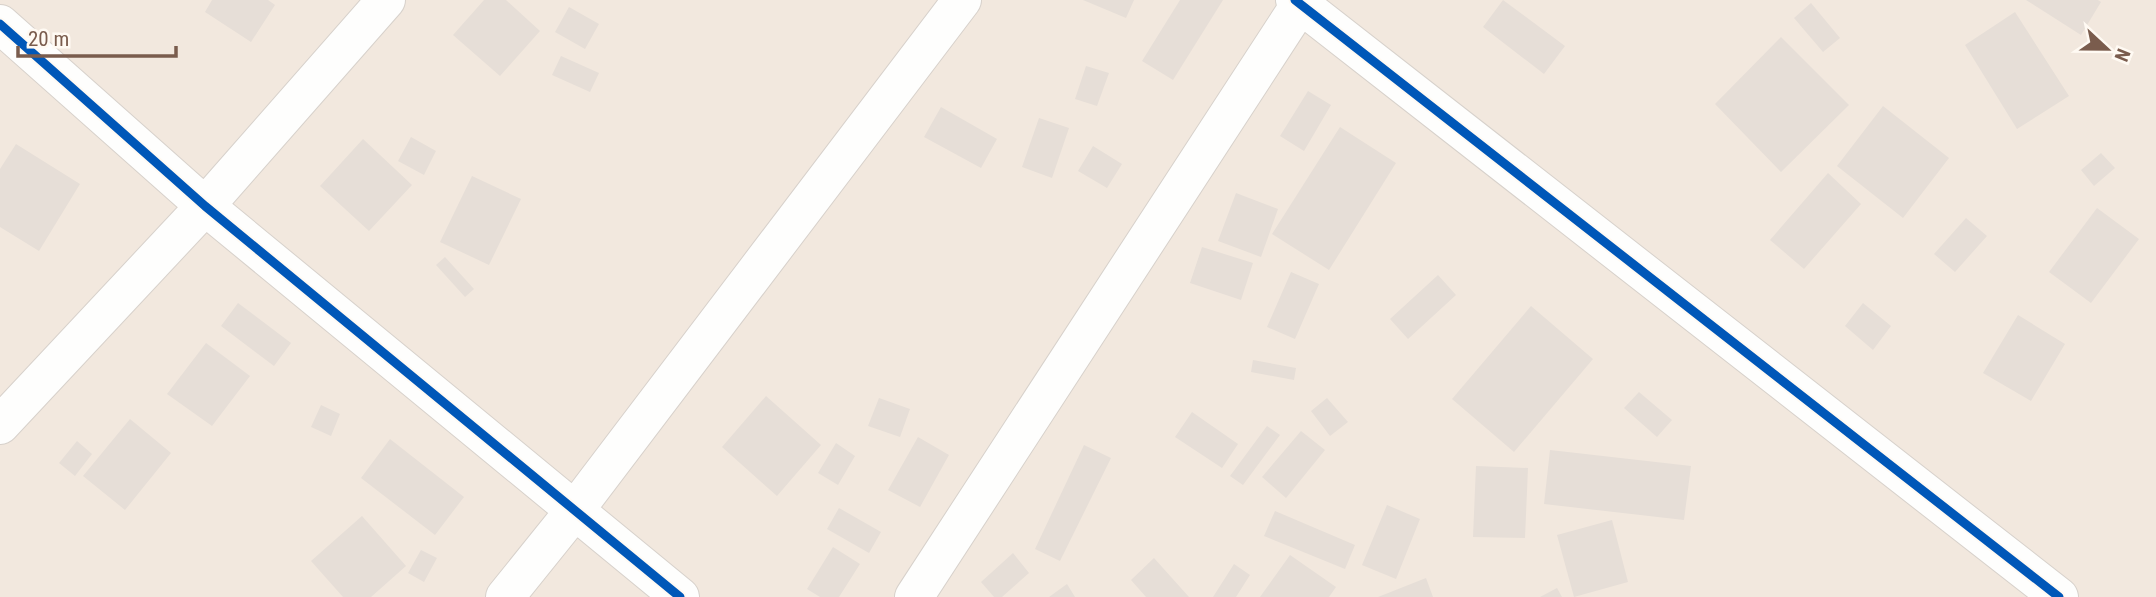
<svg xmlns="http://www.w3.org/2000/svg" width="2156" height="597" font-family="'Roboto Condensed',sans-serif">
	<rect width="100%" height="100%" fill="#f9f5f0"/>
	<path fill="#f2e8de" d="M 0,0 L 2156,0 L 2156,597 L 0,597 Z"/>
	<path fill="#e6ded7" d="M 212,0 L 268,0 L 275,5 L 251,42 L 205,12 Z
		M 484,0 L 506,0 L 540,31 L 500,76 L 453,35 Z
		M 1083,0 L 1134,0 L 1126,18 Z
		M 1180,0 L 1223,0 L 1173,80 L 1142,61 Z
		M 1503,0 L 1565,46 L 1544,74 L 1483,27 Z
		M 2026,0 L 2098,0 L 2101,2 L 2081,35 Z
		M 1811,3 L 1840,38 L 1823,52 L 1794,18 Z
		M 569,7 L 599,24 L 585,49 L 555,32 Z
		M 2015,12 L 2069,96 L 2017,129 L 1965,45 Z
		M 1781,37 L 1849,105 L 1781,172 L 1715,104 Z
		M 561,56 L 599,73 L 590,92 L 552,75 Z
		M 1086,66 L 1109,73 L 1097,106 L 1075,99 Z
		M 1308,91 L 1331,105 L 1304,151 L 1280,136 Z
		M 1883,106 L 1949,158 L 1903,218 L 1837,166 Z
		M 941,107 L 997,139 L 981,168 L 924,137 Z
		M 1039,118 L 1069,128 L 1052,178 L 1022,167 Z
		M 1340,127 L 1396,163 L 1329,270 L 1272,234 Z
		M 411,137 L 436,151 L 424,175 L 398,161 Z
		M 363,139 L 412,185 L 369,231 L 320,186 Z
		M 16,144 L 80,184 L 39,251 L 0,227 L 0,169 Z
		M 1093,146 L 1122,164 L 1107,188 L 1078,171 Z
		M 2101,153 L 2115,168 L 2094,186 L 2081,170 Z
		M 1828,173 L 1861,204 L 1804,269 L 1770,240 Z
		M 472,176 L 521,199 L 489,265 L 440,242 Z
		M 1236,193 L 1278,209 L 1261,257 L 1218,241 Z
		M 2097,208 L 2139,239 L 2091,303 L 2049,272 Z
		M 1966,218 L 1987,236 L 1955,272 L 1934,254 Z
		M 1202,247 L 1253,263 L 1241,300 L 1190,283 Z
		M 445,257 L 474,289 L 465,297 L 436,265 Z
		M 1291,272 L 1319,284 L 1295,339 L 1267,327 Z
		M 1438,275 L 1456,295 L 1408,339 L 1390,319 Z
		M 238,303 L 291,343 L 274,366 L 221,326 Z
		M 1863,303 L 1891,326 L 1873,350 L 1845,326 Z
		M 1531,306 L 1593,359 L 1514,452 L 1452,399 Z
		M 2018,315 L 2065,344 L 2031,401 L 1983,373 Z
		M 206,343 L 250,376 L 212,426 L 167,394 Z
		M 1253,360 L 1296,368 L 1294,380 L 1251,372 Z
		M 1639,392 L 1672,420 L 1657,437 L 1624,408 Z
		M 766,396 L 821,445 L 777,496 L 722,447 Z
		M 879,398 L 910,409 L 900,437 L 868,426 Z
		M 1327,398 L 1348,422 L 1330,436 L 1311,411 Z
		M 321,405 L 340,414 L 331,436 L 311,427 Z
		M 1192,412 L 1238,444 L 1222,468 L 1175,437 Z
		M 130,419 L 171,453 L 125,510 L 83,476 Z
		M 1267,426 L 1280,435 L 1243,485 L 1230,476 Z
		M 1301,431 L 1325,450 L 1286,498 L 1262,477 Z
		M 918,437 L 949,455 L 920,507 L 888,490 Z
		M 390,439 L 464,497 L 435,535 L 361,478 Z
		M 77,441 L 92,454 L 75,476 L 59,463 Z
		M 836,443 L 855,456 L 838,485 L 818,473 Z
		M 1084,445 L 1111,458 L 1060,561 L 1035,549 Z
		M 1550,450 L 1691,466 L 1684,520 L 1544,504 Z
		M 1476,466 L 1528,468 L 1525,538 L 1473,537 Z
		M 1387,505 L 1420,519 L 1396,579 L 1362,565 Z
		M 839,508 L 881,532 L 869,553 L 827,529 Z
		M 1275,511 L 1355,545 L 1345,569 L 1264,536 Z
		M 362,516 L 406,566 L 371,597 L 343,597 L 311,561 Z
		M 1612,520 L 1628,582 L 1574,597 L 1557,535 Z
		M 833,547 L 860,564 L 839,597 L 820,597 L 807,589 Z
		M 421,550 L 437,558 L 424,582 L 408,573 Z
		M 1013,553 L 1029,573 L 1002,597 L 994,597 L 981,582 Z
		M 1290,555 L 1336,587 L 1329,597 L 1260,597 Z
		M 1154,558 L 1189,597 L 1146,597 L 1131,580 Z
		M 1234,564 L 1250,575 L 1236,597 L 1213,597 Z
		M 1426,578 L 1433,597 L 1378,597 Z
		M 1067,584 L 1075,597 L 1049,597 Z
		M 1557,588 L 1562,597 L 1540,597 Z"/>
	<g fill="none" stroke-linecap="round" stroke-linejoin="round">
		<g stroke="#d7d1cb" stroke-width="40">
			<path id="minor" d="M 1295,0 L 2059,597
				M 0,24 L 205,206 L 680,597
				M 0,425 L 205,206 L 386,0
				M 505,597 L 575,510 L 962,0
				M 914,597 L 1303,0"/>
		</g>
		<use href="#minor" stroke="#fefefd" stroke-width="38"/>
		<g stroke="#fffaf3" stroke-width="13">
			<path id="cycleway" d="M 1295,0 L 2059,597
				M 0,24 L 205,206 L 680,597"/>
		</g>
		<use href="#cycleway" stroke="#0057b8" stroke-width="9"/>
	</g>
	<g transform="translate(2107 49) rotate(112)" stroke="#fffaf3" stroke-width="5" paint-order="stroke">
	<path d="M0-5L12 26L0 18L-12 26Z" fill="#7a5c4d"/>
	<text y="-10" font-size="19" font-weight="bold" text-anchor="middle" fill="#7a5c4d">N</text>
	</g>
	<path d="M18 46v10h158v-10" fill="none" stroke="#7a5c4d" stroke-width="3.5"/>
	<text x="28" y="46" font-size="21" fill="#7a5c4d" stroke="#fffaf3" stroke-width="5" paint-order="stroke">20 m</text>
</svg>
